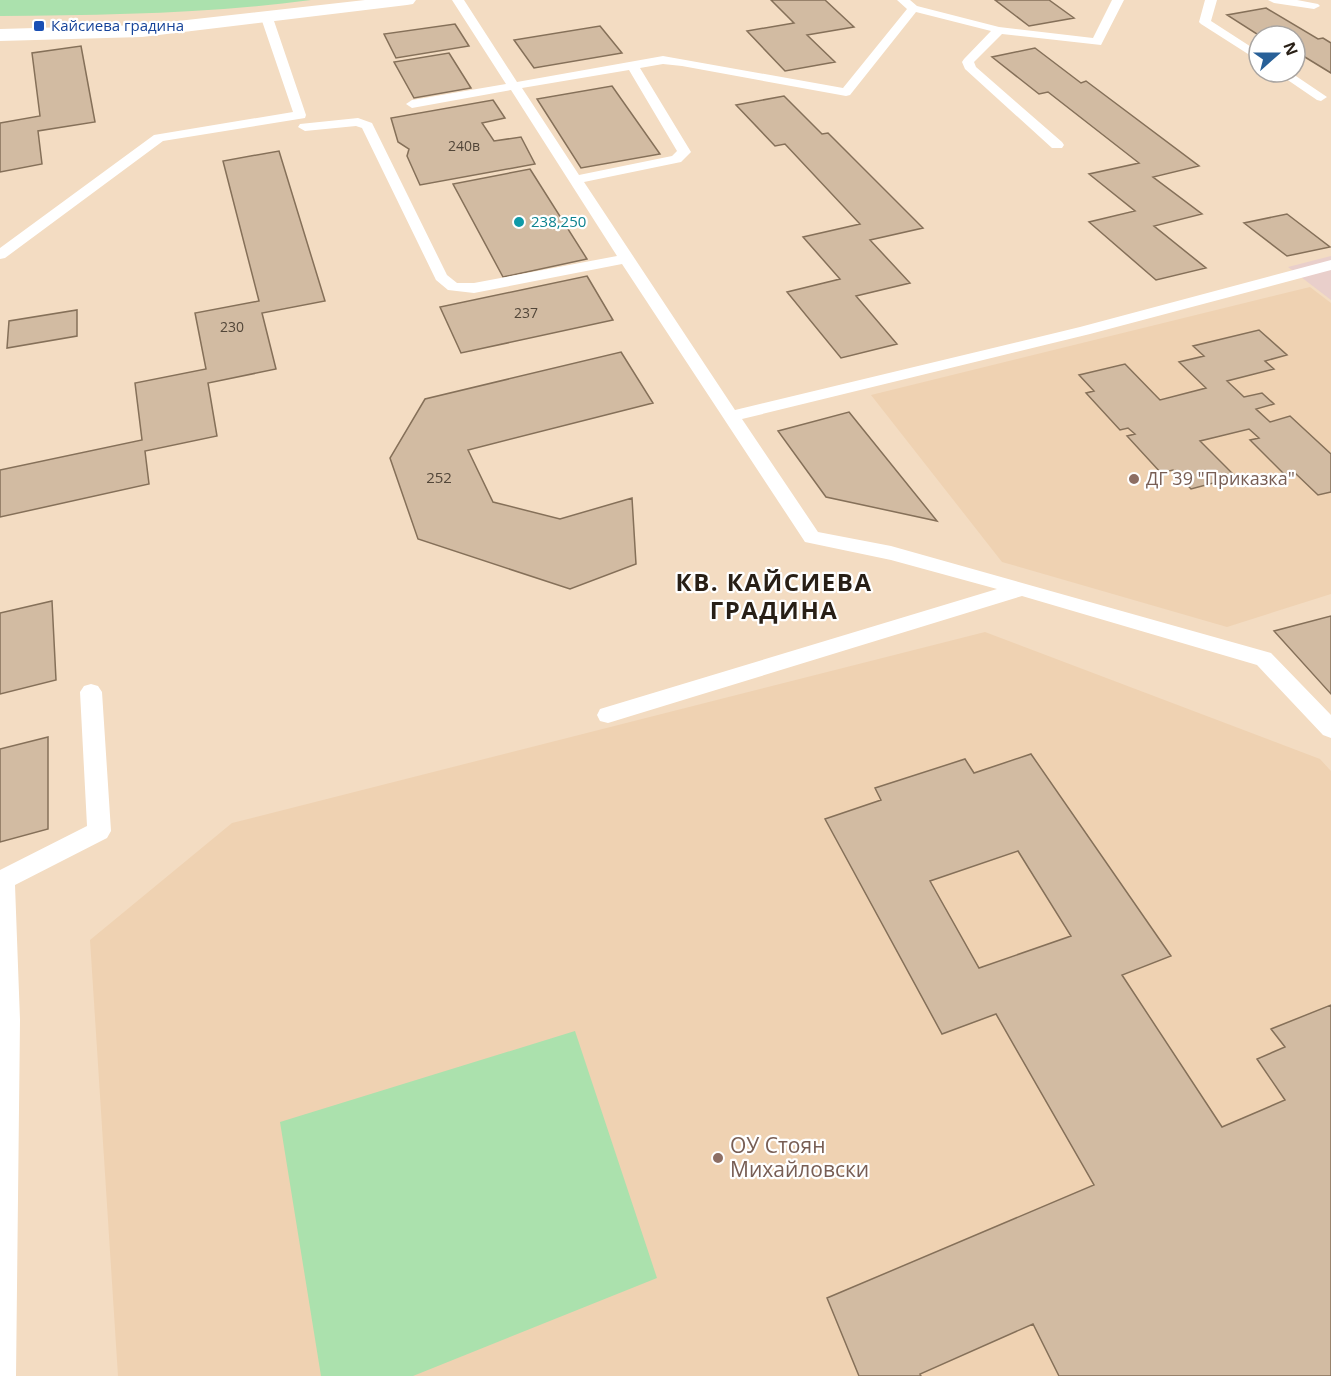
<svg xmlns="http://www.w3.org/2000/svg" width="1331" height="1376" font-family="'Open Sans',sans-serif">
	<rect width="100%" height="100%" fill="#f3dcc2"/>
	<path fill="#e9cfcb" d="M 1331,256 L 1331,300 L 1288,267 Z"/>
	<path fill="#efd2b2" d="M 1310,287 L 1331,303 L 1331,594 L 1227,627 L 1002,562 L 871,395 Z
		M 985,632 L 1320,759 L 1331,771 L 1331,1376 L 118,1376 L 90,940 L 232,823 Z"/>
	<path fill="#abe1ad" d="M 0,0 L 311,0 C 207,14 104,15 0,16 Z
		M 575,1031 L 657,1278 L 413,1376 L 321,1376 L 280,1122 Z"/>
	<path fill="#d2bba2" stroke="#857059" stroke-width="1.5" fill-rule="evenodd" d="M 771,0 L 825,0 L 854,27 L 807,35 L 835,62 L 785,71 L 747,31 L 794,23 Z
		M 995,0 L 1049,0 L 1074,18 L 1029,26 Z
		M 1266,8 L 1318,39 L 1323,38 L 1331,43 L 1331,73 L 1295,51 L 1295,36 L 1260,36 L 1227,15 Z
		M 455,24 L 469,46 L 396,58 L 384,34 Z
		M 600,26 L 622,53 L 534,68 L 514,40 Z
		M 81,46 L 95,122 L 38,131 L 42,164 L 0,172 L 0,123 L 40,116 L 32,53 Z
		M 1035,48 L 1081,83 L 1086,81 L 1199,166 L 1153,177 L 1202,214 L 1154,226 L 1206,268 L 1156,280 L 1089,222 L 1135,211 L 1089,174 L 1139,163 L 1048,92 L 1039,94 L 992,57 Z
		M 449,53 L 471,88 L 414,98 L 394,62 Z
		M 612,86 L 660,154 L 581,168 L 537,99 Z
		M 784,96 L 822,134 L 828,133 L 923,228 L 870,240 L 910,283 L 856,296 L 897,344 L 841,358 L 787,292 L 840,279 L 803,237 L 860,224 L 785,144 L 775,146 L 736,105 Z
		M 493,100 L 505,118 L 482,123 L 494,141 L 521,137 L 535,164 L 420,185 L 407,156 L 409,149 L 398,142 L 391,118 Z
		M 279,151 L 325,301 L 262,313 L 276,369 L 208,383 L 217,436 L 145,451 L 149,484 L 0,517 L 0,470 L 142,440 L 135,383 L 206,369 L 195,313 L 259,301 L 223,161 Z
		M 530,169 L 587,259 L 503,277 L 453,184 Z
		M 1287,214 L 1330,247 L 1287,256 L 1244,223 Z
		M 587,276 L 613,320 L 461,353 L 440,307 Z
		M 77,310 L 77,336 L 7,348 L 9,321 Z
		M 1259,330 L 1287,355 L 1265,361 L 1274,369 L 1227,381 L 1244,397 L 1262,393 L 1274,404 L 1256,409 L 1270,422 L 1290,416 L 1331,454 L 1331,492 L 1318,495 L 1294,472 L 1285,475 L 1250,440 L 1259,438 L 1249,429 L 1200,441 L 1236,477 L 1191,489 L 1173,470 L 1161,473 L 1127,436 L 1135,434 L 1128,428 L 1120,430 L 1086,393 L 1094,391 L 1079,375 L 1125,364 L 1160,400 L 1206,388 L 1179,362 L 1204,356 L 1193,346 Z
		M 621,352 L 653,403 L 468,450 L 493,502 L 560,519 L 632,498 L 636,564 L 570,589 L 418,539 L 390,458 L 425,399 Z
		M 849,412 L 937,521 L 826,497 L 778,431 Z
		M 52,601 L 56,680 L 0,694 L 0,613 Z
		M 1331,616 L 1331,694 L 1274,631 Z
		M 48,737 L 48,829 L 0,842 L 0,749 Z
		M 1031,754 L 1171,956 L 1122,975 L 1222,1127 L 1285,1100 L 1257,1059 L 1285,1047 L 1271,1029 L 1331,1005 L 1331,1376 L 1059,1376 L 1033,1324 L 920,1374 L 921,1376 L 859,1376 L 827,1298 L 1094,1185 L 996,1014 L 942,1034 L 825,819 L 881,800 L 875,788 L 965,759 L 974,773 ZM 1018,851 L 1071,936 L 979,968 L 930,881 Z"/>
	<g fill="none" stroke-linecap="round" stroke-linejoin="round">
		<path fill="#fff" fill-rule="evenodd" d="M 452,0 L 464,0 L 517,82 L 663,56 L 843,88 L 907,9 L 897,0 L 910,0 L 917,6 L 999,27 L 1093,38 L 1112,0 L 1124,0 L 1101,45 L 1002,34 L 974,62 L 976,67 L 1062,142 L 1064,145 L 1062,148 L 1052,148 L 965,69 L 962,62 L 964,59 L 991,31 L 916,12 L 850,95 L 846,96 L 682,66 L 663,64 L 640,68 L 691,152 L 681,162 L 584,182 L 735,410 L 1080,327 L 1331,260 L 1331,270 L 1090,334 L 742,419 L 818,532 L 891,546 L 1271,653 L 1331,715 L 1331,738 L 1323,735 L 1257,665 L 1022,596 L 608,723 L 600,721 L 597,715 L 600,709 L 997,589 L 891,560 L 805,542 L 622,264 L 474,293 L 448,290 L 436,280 L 362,128 L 356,126 L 305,131 L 298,127 L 300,124 L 358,118 L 372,123 L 447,275 L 457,283 L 474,283 L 617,256 L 511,90 L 412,108 L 406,104 L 412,100 L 506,84 ZM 629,70 L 677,151 L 672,156 L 579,175 L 522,88 Z
			M 1205,0 L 1217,0 L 1211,21 L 1259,52 L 1259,61 L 1201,24 L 1199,22 Z
			M 1268,0 L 1297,0 L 1318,4 L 1320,6 L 1314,9 L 1274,3 Z
			M 267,15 L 273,18 L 306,115 L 305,118 L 163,141 L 5,258 L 0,259 L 0,248 L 154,135 L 293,112 L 261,18 Z
			M 1276,72 L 1290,72 L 1327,97 L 1321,101 L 1317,100 Z
			M 91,684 L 98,686 L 102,692 L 111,831 L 107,838 L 15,885 L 20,1020 L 16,1376 L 0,1376 L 0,870 L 87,826 L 80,692 L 84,686 Z"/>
		<path fill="#fff" fill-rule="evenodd" d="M 365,0 L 416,0 L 413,4 L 407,5 L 142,37 L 0,41 L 0,29 L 142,25 Z"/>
	</g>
	<rect fill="#1a4fb4" stroke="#fff" stroke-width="2" x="33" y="20" width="12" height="12" rx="3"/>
	<circle fill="#0f9aa8" stroke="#fff" stroke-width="2" cx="519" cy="222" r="6"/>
	<g fill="#8d6e63" stroke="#fff" stroke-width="2">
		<circle cx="1134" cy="479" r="6"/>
		<circle cx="718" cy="1158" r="6"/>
	</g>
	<g text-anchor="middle" stroke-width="4.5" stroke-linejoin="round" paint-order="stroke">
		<g font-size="14" fill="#524639">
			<text x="464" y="151">240в</text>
			<text x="526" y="318">237</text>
			<text x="232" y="332">230</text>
		</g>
		<g font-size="15" fill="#164399" stroke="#fff" text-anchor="start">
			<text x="51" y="31">Кайсиева градина</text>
		</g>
		<g font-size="15" fill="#0d838f" stroke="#fff" text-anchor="start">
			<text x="531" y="227">238,250</text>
		</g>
		<g font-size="15" fill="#524639">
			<text x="439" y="483">252</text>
		</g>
		<g font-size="18" fill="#785e54" stroke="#fff" text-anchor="start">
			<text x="1146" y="485">ДГ 39 "Приказка"</text>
		</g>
		<g font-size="21" fill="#785e54" stroke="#fff" text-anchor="start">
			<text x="730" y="1153">ОУ Стоян<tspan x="730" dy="24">Михайловски</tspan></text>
		</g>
		<g font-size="24" font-weight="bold" letter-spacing="1.5" fill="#281f16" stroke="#fff">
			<text x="774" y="591">КВ. КАЙСИЕВА<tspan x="774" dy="28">ГРАДИНА</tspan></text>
		</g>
	</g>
	<g transform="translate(1277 54) rotate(69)"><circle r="28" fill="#ffffff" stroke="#a9a5a2" stroke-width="1.5"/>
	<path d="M0-4.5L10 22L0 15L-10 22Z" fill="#286098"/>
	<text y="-9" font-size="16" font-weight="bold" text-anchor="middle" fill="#281f16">N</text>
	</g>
</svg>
